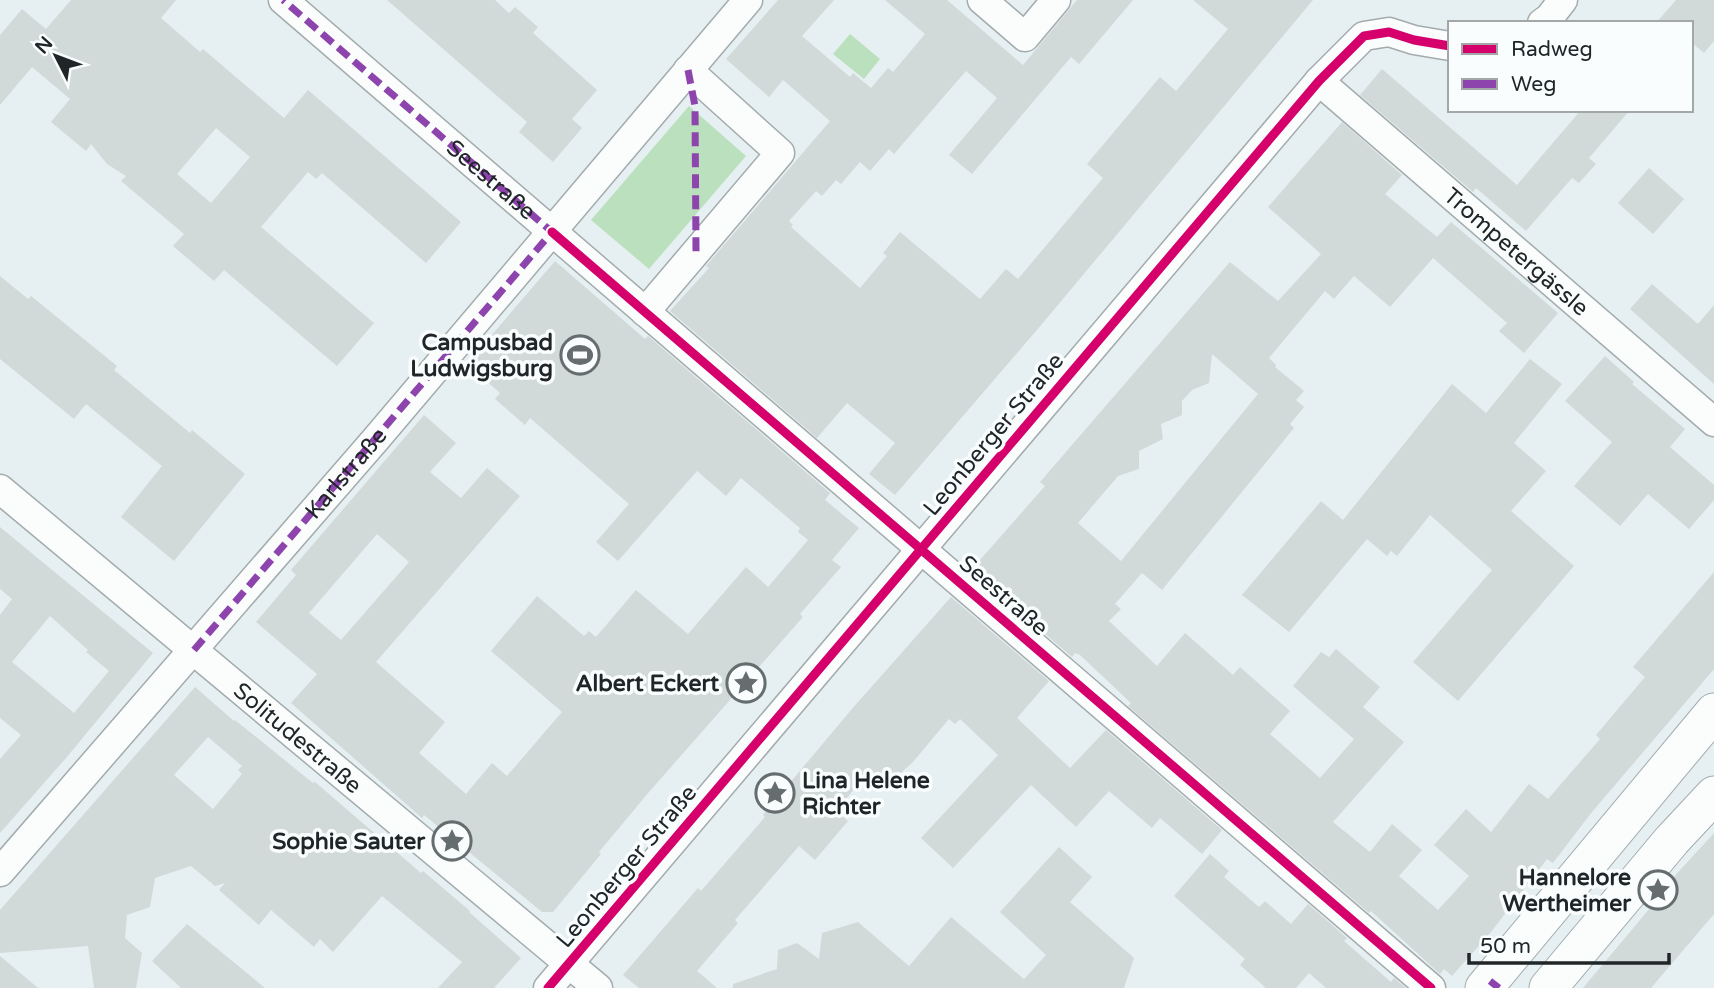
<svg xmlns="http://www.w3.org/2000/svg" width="1714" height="988" font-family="'Varela Round',sans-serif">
	<rect width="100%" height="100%" fill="#e6f0f2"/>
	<path fill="#bbe0bd" d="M 850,34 L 880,59 L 864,79 L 833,54 Z
		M 689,106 L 746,156 L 649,269 L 591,220 Z"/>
	<path fill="#d1d9d9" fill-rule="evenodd" d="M 71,0 L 176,0 L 161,18 L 200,52 L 203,49 L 284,118 L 308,90 L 461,222 L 426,263 L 322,173 L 316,179 L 308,172 L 261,227 L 374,323 L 337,366 L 224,270 L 214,281 L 173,246 L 184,234 L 121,181 L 126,176 L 107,164 L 91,144 L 86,151 L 51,122 L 70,99 L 32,67 L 0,105 L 0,35 L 22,9 L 46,29 ZM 216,128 L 250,157 L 211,203 L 177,174 Z
		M 387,0 L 495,0 L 509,13 L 515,7 L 538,27 L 533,33 L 597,90 L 572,119 L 582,128 L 553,162 L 519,132 L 527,122 Z
		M 778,0 L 834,0 L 802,36 L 850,77 L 853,73 L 871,88 L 888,68 L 893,72 L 925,34 L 885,0 L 947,0 L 1023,65 L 1077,0 L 1133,0 L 1079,64 L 1071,57 L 972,174 L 949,155 L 997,98 L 966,71 L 894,154 L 889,149 L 870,171 L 860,162 L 841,184 L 836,180 L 822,196 L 816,191 L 789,221 L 793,225 L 791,227 L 860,288 L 887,256 L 883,253 L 900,232 L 980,299 L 1006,269 L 1018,279 L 1103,178 L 1087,164 L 1160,77 L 1176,91 L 1228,29 L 1193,0 L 1313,0 L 1042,324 L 895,495 L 869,474 L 895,443 L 847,403 L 817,438 L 670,311 L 709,268 L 706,266 L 830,121 L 783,80 L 769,97 L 726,59 Z
		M 1676,0 L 1714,0 L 1714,41 L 1704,53 L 1691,42 L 1691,23 L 1656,23 Z
		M 1382,69 L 1517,185 L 1581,110 L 1630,110 L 1589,158 L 1596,164 L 1579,183 L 1572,178 L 1526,231 L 1476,188 L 1473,192 L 1360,95 Z
		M 1342,122 L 1402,175 L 1385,194 L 1437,237 L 1451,222 L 1558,313 L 1524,353 L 1499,331 L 1507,323 L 1433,258 L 1390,307 L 1354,276 L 1334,299 L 1325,291 L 1269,358 L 1276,365 L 1275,367 L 1304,391 L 1296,400 L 1304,407 L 1290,424 L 1294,428 L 1162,590 L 1142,573 L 1115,604 L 1121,609 L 1109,621 L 1157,666 L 1185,633 L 1233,675 L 1240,667 L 1290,711 L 1270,734 L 1320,778 L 1354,739 L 1293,686 L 1321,652 L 1329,657 L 1336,649 L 1380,687 L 1363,707 L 1404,742 L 1333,822 L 1370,852 L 1392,824 L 1422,850 L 1399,876 L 1438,910 L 1469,876 L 1434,845 L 1466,809 L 1491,832 L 1529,784 L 1548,799 L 1600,739 L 1596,735 L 1645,677 L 1633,667 L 1714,572 L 1714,669 L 1592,812 L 1553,863 L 1547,859 L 1491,932 L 1452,976 L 1444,969 L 1440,974 L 1371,911 L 1369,913 L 1128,706 L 1131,703 L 1080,655 L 1075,653 L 1072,657 L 973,572 L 972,569 L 1045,486 L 1040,482 L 1230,262 L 1278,301 L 1321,254 L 1268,207 ZM 1212,354 L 1258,394 L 1121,561 L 1078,523 L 1118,476 L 1139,469 L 1139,451 L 1163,439 L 1161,424 L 1182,415 L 1182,401 L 1192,390 L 1209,383 Z
		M 1649,168 L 1684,199 L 1653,234 L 1618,203 Z
		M 555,261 L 645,339 L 648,336 L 830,493 L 825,500 L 859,528 L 832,560 L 841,567 L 800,614 L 803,617 L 649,792 L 599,852 L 601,854 L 553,912 L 542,912 L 424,815 L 422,818 L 291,703 L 317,674 L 256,622 L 296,575 L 291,570 L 424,415 L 456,443 L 430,472 L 461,498 L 487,468 L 520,496 L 376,662 L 445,722 L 419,753 L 466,794 L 492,763 L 507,776 L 562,712 L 491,651 L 537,596 L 584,636 L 589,631 L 596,637 L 636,590 L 688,634 L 746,567 L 768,587 L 808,540 L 798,532 L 800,528 L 741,478 L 726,496 L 697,471 L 618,561 L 596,542 L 629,504 L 530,418 L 525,425 L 495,399 L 500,393 L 467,364 ZM 377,534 L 409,562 L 341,640 L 309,613 Z
		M 0,276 L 28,299 L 31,296 L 117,366 L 114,370 L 190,433 L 192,430 L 245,474 L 174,561 L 121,517 L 162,466 L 86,404 L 74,419 L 0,359 Z
		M 1652,284 L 1698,324 L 1714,305 L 1714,384 L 1630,309 Z
		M 1605,356 L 1634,382 L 1632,384 L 1685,429 L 1670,447 L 1714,485 L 1714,500 L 1689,529 L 1648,494 L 1620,526 L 1574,486 L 1612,442 L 1565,401 Z
		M 1530,359 L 1562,384 L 1514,443 L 1546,471 L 1511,511 L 1574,566 L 1458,701 L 1413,662 L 1492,570 L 1430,515 L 1397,556 L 1391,551 L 1387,556 L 1367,539 L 1289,632 L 1242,595 L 1321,501 L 1343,520 L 1452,384 L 1486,413 Z
		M 0,527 L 153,653 L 66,758 L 0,833 L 0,759 L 21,735 L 0,718 L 0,615 L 12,599 L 0,589 ZM 50,616 L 88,650 L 86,652 L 109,671 L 74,713 L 12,662 Z
		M 951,597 L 1049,681 L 1017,718 L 1070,768 L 1106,730 L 1222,830 L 1202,854 L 1160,818 L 1152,828 L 1109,791 L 1076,827 L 1031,785 L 953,868 L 921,838 L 998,755 L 960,719 L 955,724 L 949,719 L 912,763 L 886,786 L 869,771 L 836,811 L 848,821 L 815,860 L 799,846 L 735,920 L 738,923 L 697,971 L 717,988 L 639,988 L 623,975 L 698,888 L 701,891 L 765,817 L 763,815 L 851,710 Z
		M 195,687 L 234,721 L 235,720 L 313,783 L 315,782 L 421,873 L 423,871 L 470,911 L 469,912 L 521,958 L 494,988 L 438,988 L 462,962 L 382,896 L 333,952 L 320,939 L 314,947 L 271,910 L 259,925 L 219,890 L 225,883 L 215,886 L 191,866 L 155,878 L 150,907 L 127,915 L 125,938 L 142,953 L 136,988 L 94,988 L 88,946 L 0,953 L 0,910 ZM 208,737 L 242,766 L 238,770 L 242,774 L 213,809 L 174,775 Z
		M 1714,833 L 1714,914 L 1651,988 L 1583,988 L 1671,883 L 1670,881 Z
		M 1059,847 L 1092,877 L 1070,902 L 1134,958 L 1124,988 L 733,988 L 733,984 L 777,969 L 778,950 L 797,943 L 819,959 L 822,933 L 858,922 L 909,966 L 951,917 L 1024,979 L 1046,955 L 1000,912 Z
		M 1210,854 L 1229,871 L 1224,877 L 1259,907 L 1265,901 L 1291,924 L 1308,904 L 1347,938 L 1344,941 L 1391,982 L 1394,978 L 1406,988 L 1326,988 L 1309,973 L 1296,988 L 1266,988 L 1240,965 L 1245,959 L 1174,896 Z
		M 187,924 L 265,988 L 181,988 L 152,961 Z
		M 0,956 L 38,988 L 0,988 Z"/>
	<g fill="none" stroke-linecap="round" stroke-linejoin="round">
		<g stroke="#a3abad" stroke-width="31">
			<g id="minor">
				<path id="s1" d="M 283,0 L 1431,988"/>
				<path d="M 982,0 L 1025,37 L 1056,0"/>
				<path d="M 1542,23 L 1549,18 L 1563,0"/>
				<path id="s2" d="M 1319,81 L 1714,422"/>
				<path d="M 645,312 L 780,153 L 688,70"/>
				<path id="s3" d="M 0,489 L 598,988"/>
				<path d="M 0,872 L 376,439 L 748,0"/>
				<path d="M 548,988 L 1319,81 L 1364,36 L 1389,32 L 1414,40 L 1450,46"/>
			</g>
		</g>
		<g stroke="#a3abad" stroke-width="39">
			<path id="major" d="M 1484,988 L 1714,712
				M 1548,988 L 1672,840 L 1714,795"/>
		</g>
		<use href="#minor" stroke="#fbfdfd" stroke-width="28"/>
		<use href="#major" stroke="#fbfdfd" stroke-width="37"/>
		<g stroke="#8e44ad" stroke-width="7" stroke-dasharray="14 7" stroke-linecap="butt">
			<path d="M 688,70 L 695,106 L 696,252"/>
			<path id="s4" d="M 194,650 L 552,232 L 283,0"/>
			<path d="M 1490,981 L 1499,988"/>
		</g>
		<g stroke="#fafdfe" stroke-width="13">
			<path id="cycleway" d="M 552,232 L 1431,988
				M 548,988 L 1319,81 L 1364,36 L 1389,32 L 1414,40 L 1450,46"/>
		</g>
		<use href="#cycleway" stroke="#d6006c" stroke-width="9"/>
	</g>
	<defs>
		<g id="stadium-ring" transform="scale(2.0125)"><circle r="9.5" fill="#fafdfe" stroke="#656d6f" stroke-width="1.5"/><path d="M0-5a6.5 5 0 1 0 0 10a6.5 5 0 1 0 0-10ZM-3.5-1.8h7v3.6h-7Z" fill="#656d6f"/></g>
		<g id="sight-ring" transform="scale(2.0125)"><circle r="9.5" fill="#fafdfe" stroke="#656d6f" stroke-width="1.5"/><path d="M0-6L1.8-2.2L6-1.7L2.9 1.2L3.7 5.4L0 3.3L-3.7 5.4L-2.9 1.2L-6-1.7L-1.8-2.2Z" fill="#656d6f"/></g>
	</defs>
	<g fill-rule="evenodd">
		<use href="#stadium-ring" x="580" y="355"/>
		<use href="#sight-ring" x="746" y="683"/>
		<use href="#sight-ring" x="775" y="793"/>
		<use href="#sight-ring" x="452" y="841"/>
		<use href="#sight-ring" x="1658" y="890"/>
	</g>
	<g text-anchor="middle" stroke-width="7" stroke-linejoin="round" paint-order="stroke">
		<g font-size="23" fill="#202628" stroke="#fafdfe">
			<text dy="8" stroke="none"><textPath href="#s1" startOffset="275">Seestraße</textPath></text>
			<text dy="8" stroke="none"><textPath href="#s2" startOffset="261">Trompetergässle</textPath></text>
			<text transform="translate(993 434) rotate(-50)" y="8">Leonberger Straße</text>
			<text dy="8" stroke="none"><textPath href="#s4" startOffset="233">Karlstraße</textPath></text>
			<text transform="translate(1004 595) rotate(41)" y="8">Seestraße</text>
			<text dy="8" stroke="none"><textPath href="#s3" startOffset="388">Solitudestraße</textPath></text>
			<text transform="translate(626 866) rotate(-50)" y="8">Leonberger Straße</text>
		</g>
		<g font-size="23" font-weight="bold" fill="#202628" stroke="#fafdfe" text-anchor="end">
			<text x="553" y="350">Campusbad<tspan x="553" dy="26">Ludwigsburg</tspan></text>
			<text x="719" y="691">Albert Eckert</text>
			<text x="802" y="788" text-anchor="start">Lina Helene<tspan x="802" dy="26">Richter</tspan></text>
			<text x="425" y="849">Sophie Sauter</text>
			<text x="1631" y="885">Hannelore<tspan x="1631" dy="26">Wertheimer</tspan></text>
		</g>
	</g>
	<rect x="1448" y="21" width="245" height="91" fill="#fafdfe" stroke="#a3a7a8" stroke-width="2"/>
	<rect x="1462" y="44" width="35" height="10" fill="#d6006c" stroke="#a3a7a8" stroke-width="2"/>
	<text x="1511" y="56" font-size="21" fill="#202628">Radweg</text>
	<rect x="1462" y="79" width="35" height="10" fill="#8e44ad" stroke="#a3a7a8" stroke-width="2"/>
	<text x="1511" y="91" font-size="21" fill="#202628">Weg</text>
	<g transform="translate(56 56) rotate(312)" stroke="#fafdfe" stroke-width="5" paint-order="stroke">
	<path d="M0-5L12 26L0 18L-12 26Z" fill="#202628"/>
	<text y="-10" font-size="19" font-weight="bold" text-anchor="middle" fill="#202628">N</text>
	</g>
	<path d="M1469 953v10h200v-10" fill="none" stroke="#202628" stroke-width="3.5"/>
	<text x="1480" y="953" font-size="21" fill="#202628" stroke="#fafdfe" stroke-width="5" paint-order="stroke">50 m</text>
</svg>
